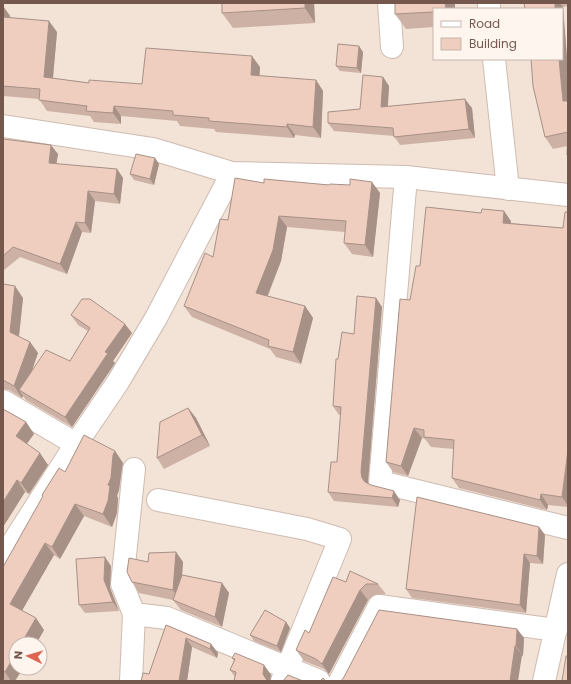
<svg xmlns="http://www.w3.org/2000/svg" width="571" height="684" font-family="Poppins,sans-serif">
	<rect width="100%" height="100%" fill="#fbf1e7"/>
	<path fill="#f2e3d6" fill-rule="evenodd" d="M 3,3 L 568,3 L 568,681 L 3,681 ZM 434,9 L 562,9 L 562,59 L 434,59 ZM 16,644 L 40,644 L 40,668 L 16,668 Z"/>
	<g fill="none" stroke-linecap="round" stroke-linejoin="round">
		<g stroke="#cfbbb1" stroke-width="24">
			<path id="minor" d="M 389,3 L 392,47
				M 489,3 L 489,9
				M 494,59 L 508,189
				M 3,126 L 153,149 L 232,173 L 406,177 L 568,195
				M 406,177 L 380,482 L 568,528
				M 3,401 L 76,444
				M 158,500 L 307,529 L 340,539 L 282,681
				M 3,558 L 76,444 L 118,382 L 156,318 L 232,173
				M 134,614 L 167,618 L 319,681
				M 131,681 L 134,614 L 122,584 L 134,469
				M 340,681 L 379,606 L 556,630
				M 544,681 L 568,574"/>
		</g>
		<use href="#minor" stroke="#fff" stroke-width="22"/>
	</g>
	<path fill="#ceb1a5" d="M 118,3 L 130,3 L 119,4 Z
		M 222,3 L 314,3 L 315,23 L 233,28 L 222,13 Z
		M 455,3 L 455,9 L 434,9 L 434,27 L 406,29 L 395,14 Z
		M 524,3 L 568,3 L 568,6 L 563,7 L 568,71 L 568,157 L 567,155 L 567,146 L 553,149 L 545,137 L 562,59 Z
		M 3,6 L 10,16 L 10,17 L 57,32 L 53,78 L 89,83 L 142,84 L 260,67 L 259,76 L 316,80 L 323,91 L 321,138 L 295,135 L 294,138 L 216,132 L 214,129 L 180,126 L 177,121 L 121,116 L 121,124 L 94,122 L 90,116 L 47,111 L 39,99 L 3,96 Z
		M 363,52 L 361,73 L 340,71 L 336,66 Z
		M 383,77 L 389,86 L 388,106 L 472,108 L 475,138 L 400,145 L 394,136 L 334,131 L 328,123 L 360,109 Z
		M 3,139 L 58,154 L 56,164 L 117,169 L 123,178 L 120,204 L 95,201 L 91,233 L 82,232 L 67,274 L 20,257 L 3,271 Z
		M 155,158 L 159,164 L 154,185 L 134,180 L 130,174 Z
		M 264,183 L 380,193 L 373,257 L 352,254 L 344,243 L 345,232 L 287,227 L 281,261 L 268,296 L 305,306 L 313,318 L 301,364 L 276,357 L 270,349 L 192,317 L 184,306 L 213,257 L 228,220 Z
		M 568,212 L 568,507 L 548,505 L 547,510 L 459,488 L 452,478 L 454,449 L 431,447 L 425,439 L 422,438 L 408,476 L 393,472 L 386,462 L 410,300 L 511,221 L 511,223 L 563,228 Z
		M 3,284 L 23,298 L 19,337 L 30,342 L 38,353 L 32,371 L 70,361 L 88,331 L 78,325 L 71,315 L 132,333 L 113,361 L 115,363 L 107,375 L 72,427 L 26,400 L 23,396 L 22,398 L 9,390 L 3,389 Z
		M 376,298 L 382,307 L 368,481 L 368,484 L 400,500 L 398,507 L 334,501 L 328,492 L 337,462 L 341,415 L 339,415 L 333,406 L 338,359 Z
		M 188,408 L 196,418 L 210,446 L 164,469 L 157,458 Z
		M 3,409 L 26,422 L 34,434 L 27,444 L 48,465 L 29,494 L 25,492 L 3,527 Z
		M 115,451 L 123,463 L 122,468 L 119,490 L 117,496 L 118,498 L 117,513 L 112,527 L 84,516 L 60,559 L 54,555 L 22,610 L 44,630 L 36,644 L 16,644 L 23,668 L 15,681 L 7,681 L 3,679 L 3,567 L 43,497 L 42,495 L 65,472 Z
		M 539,527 L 545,535 L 543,564 L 530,563 L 526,613 L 412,598 L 406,589 Z
		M 176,552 L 183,562 L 182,576 L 222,583 L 229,593 L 222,627 L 181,610 L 173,600 L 139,593 L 132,582 L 148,562 Z
		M 111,566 L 110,588 L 119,611 L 85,613 L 79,605 Z
		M 346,582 L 378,584 L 386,594 L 374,595 L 368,600 L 329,674 L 324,669 L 304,661 L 296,650 Z
		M 286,622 L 290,628 L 281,652 L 254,641 L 250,635 Z
		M 166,625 L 211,644 L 218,653 L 217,658 L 192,647 L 187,681 L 141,681 L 149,674 Z
		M 517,629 L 524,638 L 523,656 L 341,681 Z
		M 232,658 L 264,665 L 271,675 L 270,681 L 234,681 L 235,677 L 230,670 L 234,661 Z"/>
	<path fill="#a79086" d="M 305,3 L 314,3 L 315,23 L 305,8 Z
		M 445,3 L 455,3 L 455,9 L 446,9 Z
		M 555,3 L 560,3 L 563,7 L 568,71 L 568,108 L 563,101 L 559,59 L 562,59 L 562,9 L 555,9 Z
		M 3,6 L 10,16 L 10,28 L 3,17 Z
		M 49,21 L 57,32 L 52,88 L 44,77 Z
		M 359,46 L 363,52 L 361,73 L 357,68 Z
		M 252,56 L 260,67 L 259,86 L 251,75 Z
		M 383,77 L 389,86 L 387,116 L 381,107 Z
		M 316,80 L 323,91 L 321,138 L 313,127 Z
		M 465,99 L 472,108 L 475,138 L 469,129 Z
		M 114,106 L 121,116 L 121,124 L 113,113 Z
		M 287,124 L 295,135 L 294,138 L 287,127 Z
		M 51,145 L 58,154 L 55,173 L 49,163 Z
		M 155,158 L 159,164 L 154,185 L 150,179 Z
		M 117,169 L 123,178 L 120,204 L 114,194 Z
		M 372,182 L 380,193 L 373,257 L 365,245 Z
		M 88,191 L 95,201 L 91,233 L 85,223 Z
		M 504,211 L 511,221 L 510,233 L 503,223 Z
		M 279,216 L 287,227 L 281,261 L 264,304 L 256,293 Z
		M 76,222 L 82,232 L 67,274 L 60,264 Z
		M 15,286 L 23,298 L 18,344 L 10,332 Z
		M 376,298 L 382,307 L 368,481 L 368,486 L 362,478 L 361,472 Z
		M 305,306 L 313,318 L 301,364 L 293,352 Z
		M 125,324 L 132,333 L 113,361 L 115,363 L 107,375 L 72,427 L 65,417 L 105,352 Z
		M 30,342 L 38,353 L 24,393 L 19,390 L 23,396 L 22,398 L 14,386 Z
		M 188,408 L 196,418 L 210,446 L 202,435 Z
		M 26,422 L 34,434 L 24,447 L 16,436 Z
		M 414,428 L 422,438 L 408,476 L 401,466 Z
		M 568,450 L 568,506 L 562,497 Z
		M 115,451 L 123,463 L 122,468 L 119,490 L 117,496 L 118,498 L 117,513 L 112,527 L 103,514 L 113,455 Z
		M 40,453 L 48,465 L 29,494 L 21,483 Z
		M 17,480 L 25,492 L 3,527 L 3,502 Z
		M 394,491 L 400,500 L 398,507 L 392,498 Z
		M 541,494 L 548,505 L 547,510 L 540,500 Z
		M 75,504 L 84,516 L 60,559 L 52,547 Z
		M 539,527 L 545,535 L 543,564 L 537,556 Z
		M 45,543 L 54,555 L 19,616 L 10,604 Z
		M 176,552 L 183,562 L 180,601 L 173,590 Z
		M 524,554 L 530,563 L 526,613 L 520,605 Z
		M 105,557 L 111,566 L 110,588 L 119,611 L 113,602 L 104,580 Z
		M 222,583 L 229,593 L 222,627 L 215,617 Z
		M 360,590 L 368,600 L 329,674 L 322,664 Z
		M 36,618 L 44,630 L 36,644 L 21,644 Z
		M 286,622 L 290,628 L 281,652 L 277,646 Z
		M 517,629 L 524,638 L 523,656 L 516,646 Z
		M 186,638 L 192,647 L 187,681 L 179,681 Z
		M 211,644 L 218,653 L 217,658 L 210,649 Z
		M 515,646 L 522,655 L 518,681 L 510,681 Z
		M 16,653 L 16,668 L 23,668 L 15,681 L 11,681 L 5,672 Z
		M 264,665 L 271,675 L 270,681 L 267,681 L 263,674 Z"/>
	<path fill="#efcec0" stroke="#a79086" d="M 222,3 L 305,3 L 305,8 L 222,13 Z
		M 395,3 L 445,3 L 446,9 L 434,9 L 434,12 L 395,14 Z
		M 524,3 L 555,3 L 555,9 L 525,9 Z
		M 3,17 L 49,21 L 44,77 L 89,83 L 89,80 L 142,84 L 146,48 L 252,56 L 251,75 L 316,80 L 313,127 L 287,124 L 287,127 L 209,121 L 209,118 L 173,115 L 173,111 L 114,106 L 113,113 L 86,111 L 87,106 L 39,100 L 40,89 L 3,86 Z
		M 338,44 L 359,46 L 357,68 L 336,66 Z
		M 531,59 L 559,59 L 563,101 L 568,101 L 568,155 L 567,155 L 568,132 L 545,137 L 533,86 Z
		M 363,75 L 383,77 L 381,107 L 465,99 L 469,129 L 394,137 L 393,128 L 328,123 L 328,112 L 360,109 Z
		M 3,139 L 51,145 L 49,163 L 117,169 L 114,194 L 88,191 L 85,223 L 76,222 L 60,264 L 13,247 L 3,256 Z
		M 136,154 L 155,158 L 150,179 L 130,174 Z
		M 235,178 L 264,183 L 264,179 L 329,185 L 330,184 L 350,185 L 350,179 L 372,182 L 365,245 L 344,243 L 346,221 L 279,216 L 273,250 L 256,293 L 305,306 L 293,352 L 268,346 L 269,340 L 184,306 L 205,253 L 213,257 L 220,219 L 228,220 Z
		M 426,207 L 481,213 L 482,209 L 504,211 L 503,223 L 563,228 L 565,212 L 568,212 L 568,450 L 562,497 L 541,494 L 540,500 L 452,478 L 454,440 L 424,437 L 424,430 L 414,428 L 401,466 L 386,462 L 400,299 L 410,300 L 416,266 L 420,266 Z
		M 3,284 L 15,286 L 10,332 L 30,342 L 14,386 L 3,380 Z
		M 357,296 L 376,298 L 361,472 L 362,478 L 365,482 L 371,485 L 394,491 L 392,498 L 328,492 L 331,462 L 337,462 L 341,407 L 333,406 L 336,359 L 338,359 L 342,332 L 354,334 Z
		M 82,299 L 90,299 L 125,324 L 105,352 L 108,353 L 100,365 L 65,417 L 19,390 L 46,350 L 70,361 L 90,328 L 71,315 Z
		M 188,408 L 202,435 L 157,458 L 160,422 Z
		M 3,409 L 26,422 L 16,436 L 40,453 L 21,483 L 17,480 L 3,502 Z
		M 84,435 L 115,451 L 113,455 L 111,478 L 108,485 L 110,486 L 108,501 L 103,514 L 75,504 L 52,547 L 45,543 L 10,604 L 36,618 L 21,644 L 16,644 L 16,653 L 5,672 L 3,671 L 3,567 L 43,496 L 42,495 L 59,468 L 65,472 Z
		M 417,497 L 539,527 L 537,556 L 524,554 L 520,605 L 406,589 Z
		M 176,552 L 173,590 L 132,582 L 127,572 L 129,558 L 148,562 L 149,553 Z
		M 105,557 L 104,580 L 113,602 L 79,605 L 76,559 Z
		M 350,571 L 378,584 L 366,584 L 360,590 L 322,664 L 316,659 L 296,650 L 305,630 L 309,633 L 333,577 L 346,582 Z
		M 182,575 L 222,583 L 215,617 L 173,600 Z
		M 265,610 L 286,622 L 277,646 L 250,635 Z
		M 379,610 L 517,629 L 516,646 L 515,646 L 510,681 L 341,681 L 344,677 Z
		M 166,625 L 211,644 L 210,649 L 186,638 L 179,681 L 141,681 L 143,673 L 149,674 Z
		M 235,653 L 264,665 L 263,674 L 266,679 L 268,681 L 234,681 L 236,672 L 230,670 L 235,659 L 232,658 Z
		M 566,656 L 568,656 L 568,681 L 562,681 Z
		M 288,675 L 303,681 L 283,681 Z
		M 323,678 L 326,681 L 320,681 Z"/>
	<rect width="571" height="684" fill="none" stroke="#74574d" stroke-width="8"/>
	<rect x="433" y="8" width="130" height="52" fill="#fef6ee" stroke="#c7b6ae"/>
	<rect x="441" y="21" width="20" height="6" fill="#ffffff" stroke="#c7b6ae"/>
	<text x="469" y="28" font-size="12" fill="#74574d">Road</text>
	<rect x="441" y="38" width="20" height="12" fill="#efcec0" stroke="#c7b6ae"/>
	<text x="469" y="48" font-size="12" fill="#74574d">Building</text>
	<g transform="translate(28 656) rotate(275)"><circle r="19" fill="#fef6ee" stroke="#c7b6ae"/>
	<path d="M0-3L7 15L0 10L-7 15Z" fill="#de6453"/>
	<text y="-6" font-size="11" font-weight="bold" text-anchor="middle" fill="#74574d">N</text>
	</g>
</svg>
